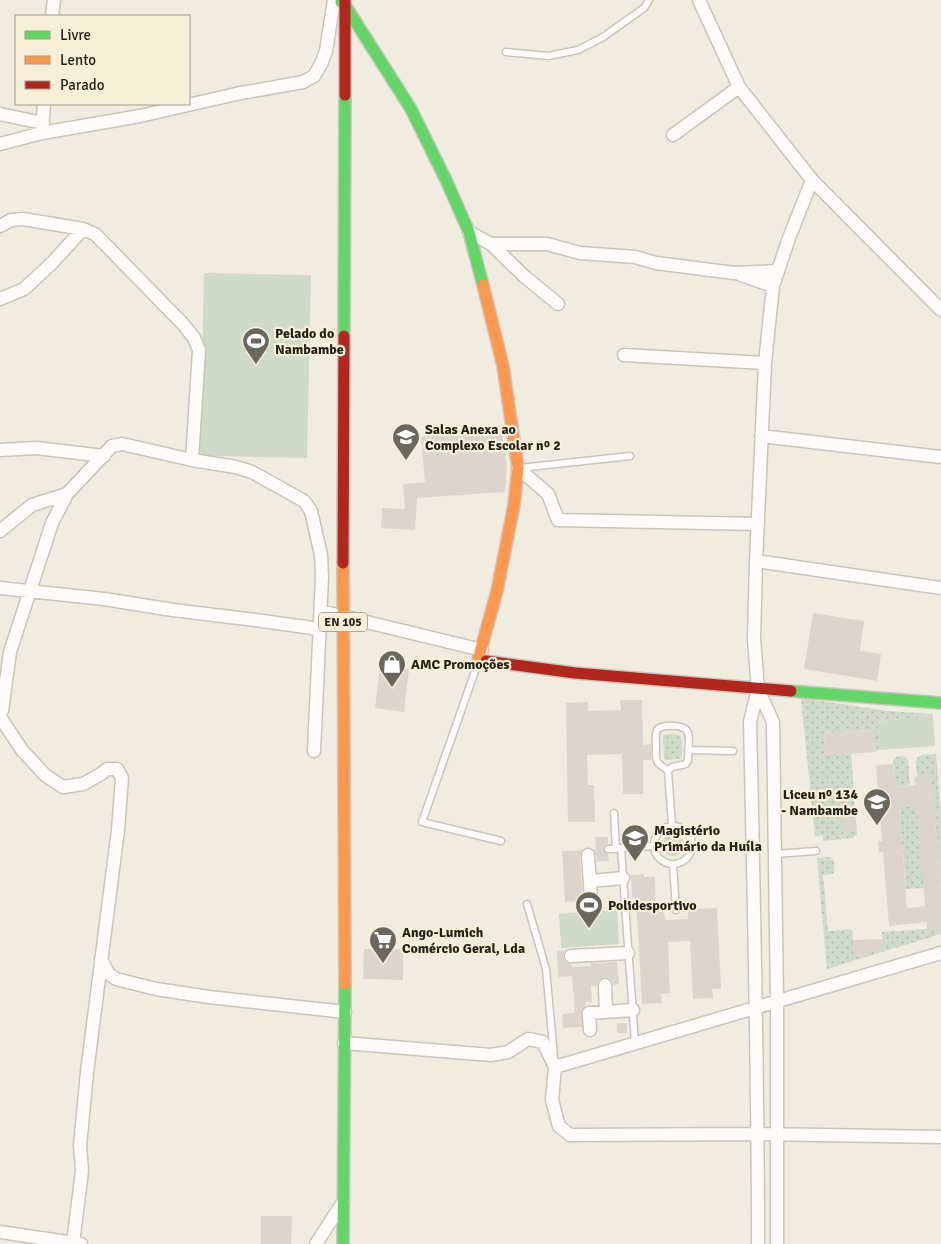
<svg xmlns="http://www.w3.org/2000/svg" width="941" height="1244" font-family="Signika,sans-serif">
	<defs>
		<pattern id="grass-dots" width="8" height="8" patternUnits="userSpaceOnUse" patternTransform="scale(1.25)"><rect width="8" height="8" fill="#d0dac9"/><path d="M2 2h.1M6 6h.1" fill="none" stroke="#b2bbac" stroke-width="1.8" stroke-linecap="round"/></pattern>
	</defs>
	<rect width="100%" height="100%" fill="#f1ece0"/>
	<path fill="url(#grass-dots)" d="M 801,698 L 888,711 L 932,714 L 933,716 L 878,721 L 880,750 L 875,752 L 873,730 L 824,733 L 826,755 L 851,753 L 857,834 L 853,838 L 823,841 L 823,835 L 815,836 Z
		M 667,734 C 670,734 677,733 679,735 C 684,738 682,755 681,759 L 667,760 L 664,759 L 663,738 L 664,735 Z
		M 936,754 L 941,815 L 941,891 L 931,776 L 917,777 C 915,755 914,755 936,754 Z
		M 903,756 L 908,760 L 910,785 L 895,787 L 893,761 L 896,757 Z
		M 917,805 L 924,888 L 906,889 L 899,806 Z
		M662 845a11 11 0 1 1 22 0a11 11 0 1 1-22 0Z
		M 829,857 C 836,859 835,867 834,872 L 832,874 L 823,875 L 828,931 L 849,929 L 852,930 L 854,955 L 871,954 L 870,951 L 883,950 L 882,932 L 941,928 L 941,934 L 827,969 L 817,858 Z"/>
	<path fill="#d0dac9" d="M 204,273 L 311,275 L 307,458 L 200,456 Z
		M 933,716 L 935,746 L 880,750 L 878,721 Z
		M 617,910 L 619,944 L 561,948 L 559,914 Z"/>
	<path fill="#dcd5ce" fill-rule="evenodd" d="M 501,425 L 507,468 L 505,492 L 417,498 L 415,530 L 381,528 L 382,508 L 405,509 L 403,484 L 425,482 L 421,437 Z
		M 813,613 L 864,621 L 860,651 L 881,654 L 877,681 L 804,669 Z
		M 380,665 L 409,669 L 404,712 L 375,708 Z
		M 620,700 L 642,700 L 643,745 L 651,744 L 651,760 L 643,760 L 643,794 L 623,794 L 622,754 L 587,755 L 588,785 L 594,785 L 595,822 L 568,822 L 566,703 L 588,702 L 588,711 L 621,710 Z
		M 873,730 L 875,752 L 826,755 L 824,733 Z
		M 893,764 L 895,787 L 915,785 L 914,777 L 931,775 L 941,891 L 941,928 L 927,929 L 927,922 L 889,926 L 883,852 L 879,853 L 878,841 L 882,841 L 876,766 ZM 917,805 L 925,906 L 907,908 L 899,806 Z
		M 853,805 L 855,832 L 843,833 L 841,806 Z
		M 595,837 L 608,837 L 608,844 L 605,845 L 603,849 L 604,852 L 608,854 L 609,861 L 597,862 L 596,854 L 593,849 L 596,849 Z
		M 582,850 L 580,856 L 583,901 L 565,902 L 562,851 Z
		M 644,874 L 644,877 L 655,877 L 656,912 L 664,912 L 665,920 L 688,919 L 688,909 L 717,908 L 721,989 L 712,989 L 713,998 L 693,999 L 690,941 L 668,942 L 670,993 L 661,994 L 662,1003 L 642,1004 L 636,897 L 632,898 L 631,875 Z
		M 883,939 L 883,950 L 870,951 L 871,954 L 854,955 L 853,940 Z
		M 364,949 L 403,949 L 403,980 L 363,979 Z
		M 566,950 L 563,956 L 564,960 L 567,963 L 571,964 L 572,967 L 591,966 L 590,963 L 617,962 L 619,984 L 613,985 L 612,981 L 609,978 L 604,977 L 598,981 L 597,986 L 591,986 L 592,1002 L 585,1002 L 585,1006 L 582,1010 L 582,1027 L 563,1028 L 562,1014 L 575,1013 L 572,976 L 558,977 L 557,951 Z
		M 617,1023 L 627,1023 L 627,1033 L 617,1033 Z
		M 261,1216 L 292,1216 L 291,1244 L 261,1244 Z"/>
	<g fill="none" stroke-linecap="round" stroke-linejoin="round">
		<g stroke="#c9c5bb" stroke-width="9">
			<path id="lane" d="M 506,52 L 548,56 L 578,50 L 603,37 L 644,8 L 649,0
				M 520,468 L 630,456
				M 478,662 L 473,677 L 422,822 L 501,841
				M 688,750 L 733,751
				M 668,771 L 672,767 L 686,764 L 688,760 C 688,754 690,738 688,733 C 686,724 661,724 657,730 C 655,734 656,741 656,746 C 656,751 655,757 657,761 C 659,766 665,767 668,771 L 672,825
				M 614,813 L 616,849
				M654 845a19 19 0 1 1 38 0a19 19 0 1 1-38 0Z
				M 621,848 L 635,1043
				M 608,849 L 654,846
				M 775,854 L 816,851
				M 673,864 L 676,910
				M 527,904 L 546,969 L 554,1057"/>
		</g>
		<g stroke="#c9c5bb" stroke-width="15">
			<path id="street" d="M 699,0 L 739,87 L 812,180 L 941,310
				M 52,16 L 54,0
				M 0,114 L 43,123
				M 42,131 L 44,104
				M 673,135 L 739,87
				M 0,144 L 42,133 L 140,116 L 236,94 L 303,82 L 314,76 L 321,64 L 326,51 L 334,0
				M 0,226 L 11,220 L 23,219 L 83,229 L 95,234 L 183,324 L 194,338 L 199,350 L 192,460
				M 469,232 L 491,244 L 524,276 L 558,304
				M 491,244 L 547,244 L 580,253 L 635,257 L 656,263 L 734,273 L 778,271
				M 741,275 L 773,286
				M 0,299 L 24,289 L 52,263 L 83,229
				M 624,355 L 765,363
				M 761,436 L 941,457
				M 0,450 L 36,448 L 104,456
				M 518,468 L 548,494 L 558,520 L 758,524
				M 0,531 L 32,505 L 67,494
				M 756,561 L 941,588
				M 0,588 L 104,599 L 173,610 L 255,620 L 320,629
				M 321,611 L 482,650
				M 758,689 L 773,722 L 777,1001 L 777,1244
				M 0,714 L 2,711 L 10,652 L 52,523 L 67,494 L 112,446 L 122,444 L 192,460 L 236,467 L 252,472 L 304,501 L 311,511 L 321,555 L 322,577 L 314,751
				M 0,717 L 22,750 L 45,775 L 63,787 L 83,784 L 101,774 L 107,769 L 117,769 L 122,778 L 118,830 L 87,1072 L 80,1146 L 82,1171 L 73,1243
				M 588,855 L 592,912
				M 590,881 L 623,878
				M 571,956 L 628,953
				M 101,959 L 108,973 L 116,979 L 156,989 L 209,997 L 345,1012
				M 605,985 L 606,1012
				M 590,1030 L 589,1013 L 633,1010
				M 344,1043 L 491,1055 L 508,1052 L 528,1039 L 543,1042 L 555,1067 L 552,1100 L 559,1126 L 570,1135 L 758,1134 L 941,1137
				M 555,1067 L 941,953
				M 0,1232 L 81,1244
				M 316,1244 L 343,1202
				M 758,1244 C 758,1070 754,896 750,722 L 758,689 L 754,639 L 756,561 L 765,363 L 773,286 L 789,238 L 812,180"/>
		</g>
		<g stroke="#c9c5bb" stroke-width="14">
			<path id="fast" d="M 341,2 L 345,5 L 411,109 L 446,180 L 469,232 L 483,285
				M 344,336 L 345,95
				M 791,691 L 941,703
				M 343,1244 L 345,984"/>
		</g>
		<g stroke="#c9c5bb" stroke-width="14">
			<path id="slow" d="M 483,285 L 503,366 L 518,468 L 514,505 L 497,591 L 478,660 L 486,661
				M 343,563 L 345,984"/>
		</g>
		<g stroke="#c9c5bb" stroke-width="14">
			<path id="jam" d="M 345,95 L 345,0
				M 343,563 L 344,336
				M 486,661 L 575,673 L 791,691"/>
		</g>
		<use href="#lane" stroke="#fdfcfa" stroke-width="6"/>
		<use href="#street" stroke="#fdfcfa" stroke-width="12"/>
		<use href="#fast" stroke="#63d668" stroke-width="11"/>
		<use href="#slow" stroke="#ff974d" stroke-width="11"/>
		<use href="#jam" stroke="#b3261e" stroke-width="11"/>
	</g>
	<defs>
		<g id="stadium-pin" transform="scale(1.4375)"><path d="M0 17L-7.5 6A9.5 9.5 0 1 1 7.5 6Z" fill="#6a675d" stroke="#f8efd9"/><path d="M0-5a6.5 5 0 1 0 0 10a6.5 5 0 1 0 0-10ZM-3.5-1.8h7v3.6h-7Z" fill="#fff"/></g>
		<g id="school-pin" transform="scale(1.4375)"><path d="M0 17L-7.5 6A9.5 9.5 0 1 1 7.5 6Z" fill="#6a675d" stroke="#f8efd9"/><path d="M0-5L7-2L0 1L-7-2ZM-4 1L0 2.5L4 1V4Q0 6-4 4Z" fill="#fff"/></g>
		<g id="shop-pin" transform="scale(1.4375)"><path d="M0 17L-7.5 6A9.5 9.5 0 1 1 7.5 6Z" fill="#6a675d" stroke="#f8efd9"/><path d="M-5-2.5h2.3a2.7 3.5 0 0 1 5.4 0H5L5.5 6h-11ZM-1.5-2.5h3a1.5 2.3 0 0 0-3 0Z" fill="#fff"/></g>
		<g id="supermarket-pin" transform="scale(1.4375)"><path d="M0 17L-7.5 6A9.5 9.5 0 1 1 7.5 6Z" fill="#6a675d" stroke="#f8efd9"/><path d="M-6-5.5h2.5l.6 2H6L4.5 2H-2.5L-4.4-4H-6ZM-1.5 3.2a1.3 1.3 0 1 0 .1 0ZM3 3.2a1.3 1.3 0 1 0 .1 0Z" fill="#fff"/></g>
	</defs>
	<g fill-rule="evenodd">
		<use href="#stadium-pin" x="256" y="341"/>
		<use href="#school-pin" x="406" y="437"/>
		<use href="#shop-pin" x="392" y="664"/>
		<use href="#school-pin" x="877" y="802"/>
		<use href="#school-pin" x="635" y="838"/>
		<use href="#stadium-pin" x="589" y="905"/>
		<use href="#supermarket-pin" x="383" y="940"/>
	</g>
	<g text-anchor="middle" stroke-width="4.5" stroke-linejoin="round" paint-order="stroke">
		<rect fill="#f8efd9" stroke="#625d51" stroke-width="1" x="319" y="612.5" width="48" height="19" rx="4"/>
		<g font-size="12" font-weight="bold" fill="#221f17">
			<text x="343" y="626">EN 105</text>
		</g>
		<g font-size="14" font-weight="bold" fill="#221f17" stroke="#f8efd9" text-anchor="start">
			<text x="275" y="338">Pelado do<tspan x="275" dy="16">Nambambe</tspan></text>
			<text x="425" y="434">Salas Anexa ao<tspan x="425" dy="16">Complexo Escolar nº 2</tspan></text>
			<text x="411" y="669">AMC Promoções</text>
			<text x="858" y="799" text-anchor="end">Liceu nº 134<tspan x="858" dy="16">- Nambambe</tspan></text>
			<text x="654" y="835">Magistério<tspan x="654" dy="16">Primário da Huíla</tspan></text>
			<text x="608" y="910">Polidesportivo</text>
			<text x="402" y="937">Ango-Lumich<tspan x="402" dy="16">Comércio Geral, Lda</tspan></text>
		</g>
	</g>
	<rect x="15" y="15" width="175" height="90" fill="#f8efd9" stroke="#a29c8b"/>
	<rect x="25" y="31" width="25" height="8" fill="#63d668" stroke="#a29c8b"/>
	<text x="60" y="40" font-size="15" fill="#221f17">Livre</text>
	<rect x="25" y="56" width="25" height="8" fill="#ff974d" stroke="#a29c8b"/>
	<text x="60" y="65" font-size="15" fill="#221f17">Lento</text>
	<rect x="25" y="81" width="25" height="8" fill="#b3261e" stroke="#a29c8b"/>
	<text x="60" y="90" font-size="15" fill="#221f17">Parado</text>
</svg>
